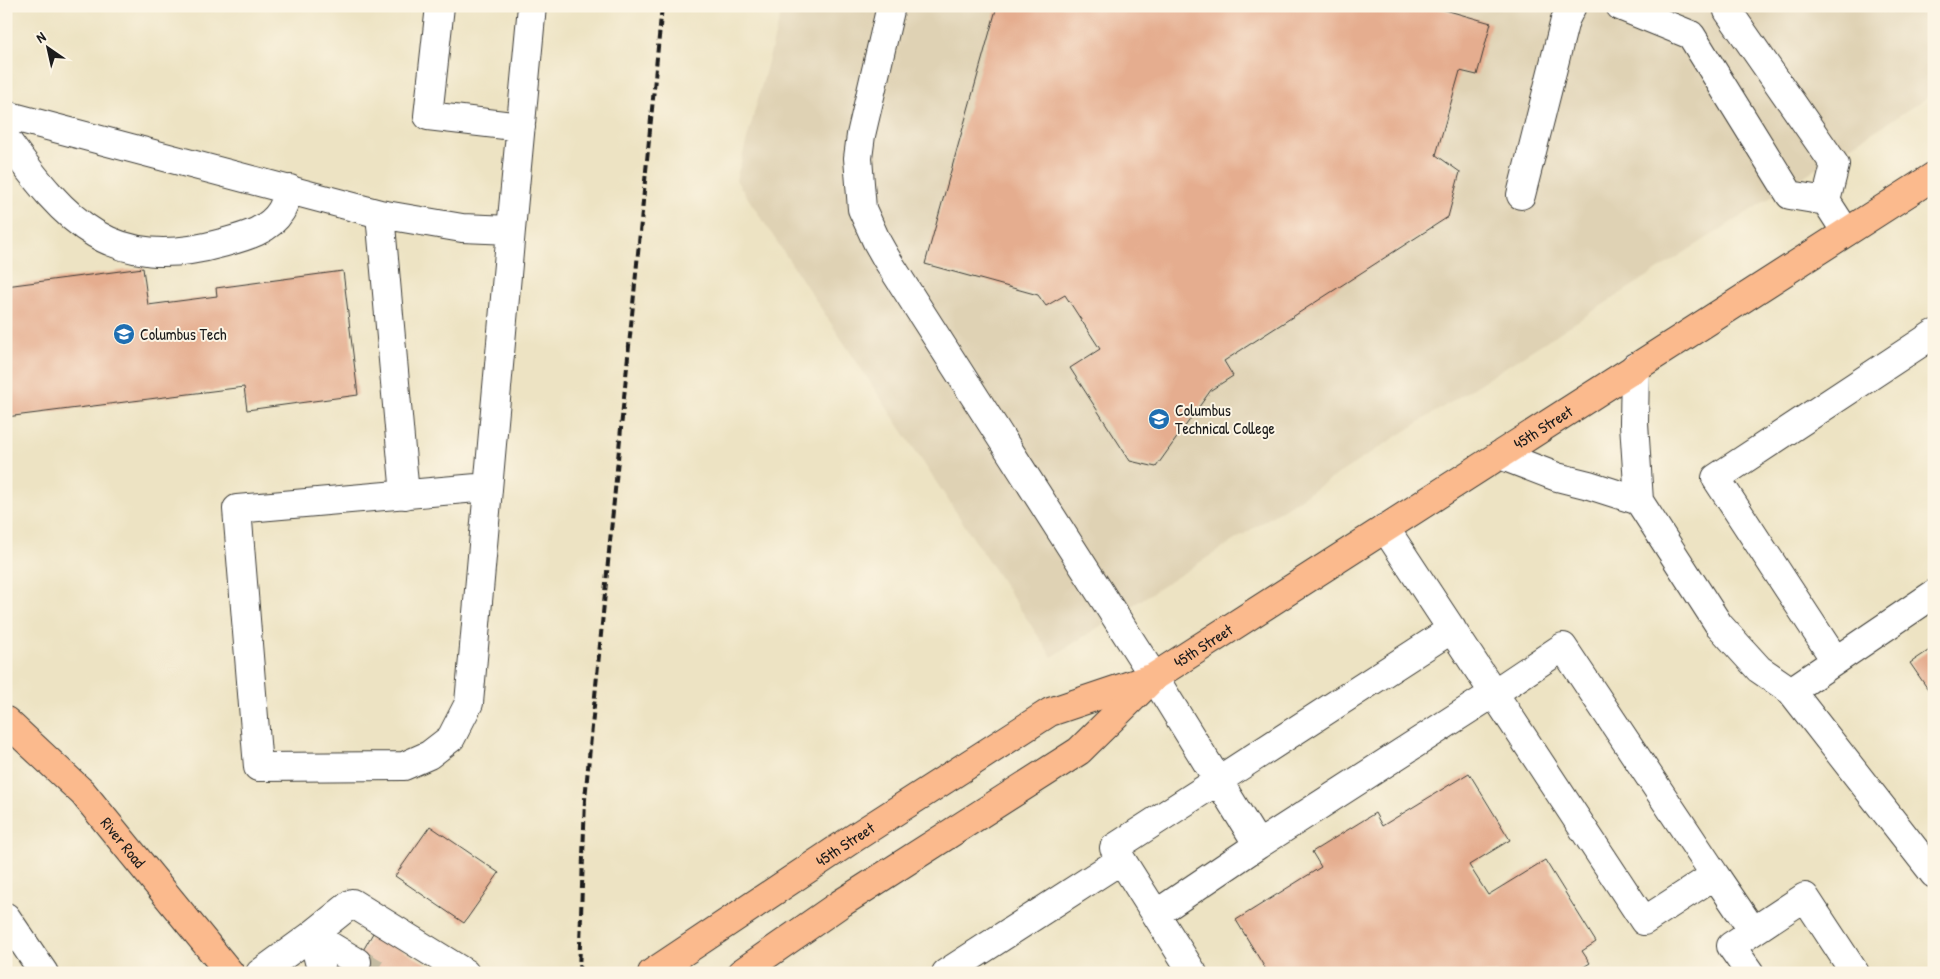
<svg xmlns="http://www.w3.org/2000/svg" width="1940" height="979" font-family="'Patrick Hand',sans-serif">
	<rect width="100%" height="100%" fill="#fcf5e5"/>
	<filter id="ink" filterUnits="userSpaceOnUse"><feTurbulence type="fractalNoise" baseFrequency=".02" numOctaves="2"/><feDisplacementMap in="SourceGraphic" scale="10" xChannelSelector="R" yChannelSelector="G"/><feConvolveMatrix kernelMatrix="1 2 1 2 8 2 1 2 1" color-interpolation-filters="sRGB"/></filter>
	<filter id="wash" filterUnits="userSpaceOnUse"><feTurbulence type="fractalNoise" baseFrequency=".0096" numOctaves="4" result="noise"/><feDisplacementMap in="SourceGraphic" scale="20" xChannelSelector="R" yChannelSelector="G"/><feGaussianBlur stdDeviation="1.12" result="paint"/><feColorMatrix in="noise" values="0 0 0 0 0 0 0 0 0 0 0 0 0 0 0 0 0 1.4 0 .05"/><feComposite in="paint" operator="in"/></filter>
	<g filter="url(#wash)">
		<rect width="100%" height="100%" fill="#ede3c3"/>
		<path fill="#dfd2b4" d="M 783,6 L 1934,6 L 1934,93 L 1052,657 L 736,180 Z"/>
		<g id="blocks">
			<path fill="#e5ad8f" d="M 997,6 L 1431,6 L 1491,23 L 1477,75 L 1460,71 L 1436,155 L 1460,172 L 1448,217 L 1224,361 L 1233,376 L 1211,390 L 1156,467 L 1130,461 L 1070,368 L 1100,349 L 1065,295 L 1046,306 L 1038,295 L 925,264 Z
				M 143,268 L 148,305 L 217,296 L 216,288 L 343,271 L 358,395 L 247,410 L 244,387 L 6,417 L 6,286 Z
				M 1934,647 L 1934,698 L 1910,663 Z
				M 1469,773 L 1510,840 L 1469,865 L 1488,895 L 1545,860 L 1596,942 L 1582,951 L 1590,963 L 1574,973 L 1268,973 L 1236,920 L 1321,867 L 1312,852 L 1375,813 L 1382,826 Z
				M 430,826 L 499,873 L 464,923 L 395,876 Z
				M 373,933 L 432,967 L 428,973 L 350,973 Z"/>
		</g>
	</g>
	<g filter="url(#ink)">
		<use href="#blocks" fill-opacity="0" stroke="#3b3a35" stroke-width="1"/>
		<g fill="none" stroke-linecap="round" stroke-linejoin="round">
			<path stroke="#c3bba2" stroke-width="28" stroke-dasharray="28 14" stroke-linecap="butt" d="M 357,962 L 376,973"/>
			<g stroke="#3b3a35" stroke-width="30">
				<path id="minor" d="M 440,6 L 428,116 L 521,127
					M 891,6 L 861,135 L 858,158 L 862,209 L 877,242 L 886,258 L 1154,677 L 1258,845 L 1494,693 L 1563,647 L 1715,875 L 1644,921 L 1385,528
					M 1620,6 L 1691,35 L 1790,195 L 1826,201 L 1846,232
					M 1727,6 L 1728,11 L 1835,165 L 1826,201
					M 6,115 L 380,214 L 462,228 L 511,230 L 532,6
					M 6,139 C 66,222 112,274 222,243 C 244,237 269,231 281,211 C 285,204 287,196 290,189
					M 1521,195 L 1565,20 L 1572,6
					M 380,214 L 405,495
					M 1635,367 L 1634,423 L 1639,501 L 1719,625 L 1759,669 L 1791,691 L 1934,594
					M 1500,455 L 1557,477 L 1589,485 L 1639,501
					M 488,487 L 237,509 L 258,767 L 404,766 L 429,755 L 451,738 L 469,703 L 511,230
					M 1835,660 L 1716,478 L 1934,334
					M 1791,691 L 1934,874
					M 1715,875 L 1753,931
					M 1156,914 L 1258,845
					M 6,917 L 44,973
					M 312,935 L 357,962
					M 312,935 L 322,973
					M 260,973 L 312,935 L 352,903 L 465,973
					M 946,973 L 1121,860
					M 1193,973 L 1114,848 L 1452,629
					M 1750,973 L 1731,946 L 1805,897 L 1855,973"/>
			</g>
			<g stroke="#3b3a35" stroke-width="30">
				<g id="major">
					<path id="s1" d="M 6,721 L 83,793 L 230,973"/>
					<path id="s2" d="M 652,973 L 854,838 L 1050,712 L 1148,679"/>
					<path id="s3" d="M 741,973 L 840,904 L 1079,751 L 1154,677 L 1934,176"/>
				</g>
			</g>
			<use href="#minor" stroke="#fff" stroke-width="28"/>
			<use href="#major" stroke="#fbba8d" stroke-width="28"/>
			<path stroke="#1c1c1c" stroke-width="4" stroke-dasharray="8 4" stroke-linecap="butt" d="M 579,973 L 585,799 L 662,6"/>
		</g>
	</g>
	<defs>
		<g id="university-disc" transform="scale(1.125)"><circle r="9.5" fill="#1f6fb2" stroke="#fcf5e5"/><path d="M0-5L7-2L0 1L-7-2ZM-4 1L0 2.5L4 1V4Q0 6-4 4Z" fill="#fff"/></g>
	</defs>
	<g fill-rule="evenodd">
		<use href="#university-disc" x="124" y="334"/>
		<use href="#university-disc" x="1159" y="419"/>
	</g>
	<g text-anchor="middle" stroke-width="4" stroke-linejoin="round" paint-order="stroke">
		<g font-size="16" fill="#1c1c1c" stroke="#fcf5e5" text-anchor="start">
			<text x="140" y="340">Columbus Tech</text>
			<text x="1175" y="416">Columbus<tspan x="1175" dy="18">Technical College</tspan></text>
		</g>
		<g font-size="16" fill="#1c1c1c" stroke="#fcf5e5">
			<text dy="6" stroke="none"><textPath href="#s3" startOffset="972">45th Street</textPath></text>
			<text dy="6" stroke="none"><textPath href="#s3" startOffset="568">45th Street</textPath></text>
			<text dy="6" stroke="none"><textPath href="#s1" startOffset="169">River Road</textPath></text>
			<text dy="6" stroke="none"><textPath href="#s2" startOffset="232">45th Street</textPath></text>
		</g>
	</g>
	<rect width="1940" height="979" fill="none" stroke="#fcf5e5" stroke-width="25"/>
	<g transform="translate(48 48) rotate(326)" stroke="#fcf5e5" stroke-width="4" paint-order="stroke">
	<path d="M0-4L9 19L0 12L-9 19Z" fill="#1c1c1c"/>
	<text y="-8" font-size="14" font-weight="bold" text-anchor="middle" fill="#1c1c1c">N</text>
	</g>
</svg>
